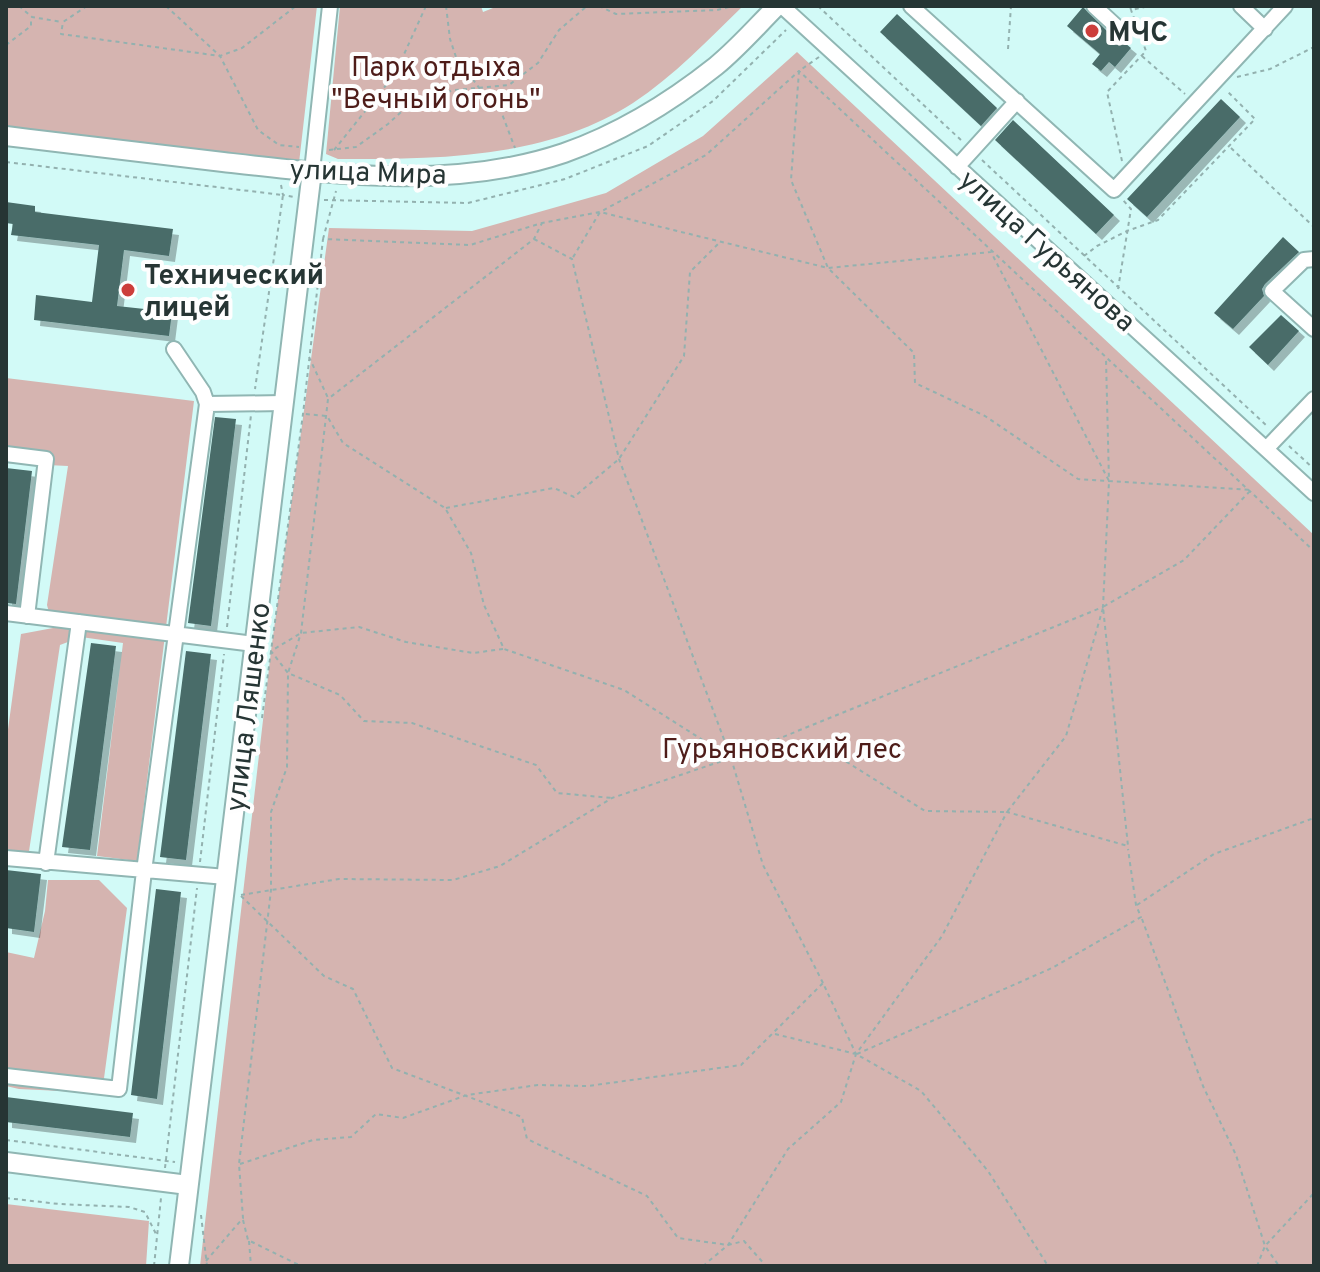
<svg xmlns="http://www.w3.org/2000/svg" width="1320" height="1272" font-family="Overpass,sans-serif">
	<defs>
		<filter id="shadow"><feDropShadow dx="6" dy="6" stdDeviation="0" flood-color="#0004"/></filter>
	</defs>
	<rect width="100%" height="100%" fill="#d2faf7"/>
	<path fill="#d5b4b0" d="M 6,6 L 317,6 L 299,163 L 6,128 Z
		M 340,6 L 481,6 L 483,12 L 498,6 L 743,6 C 709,39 674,76 633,103 C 546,159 438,159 338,159 L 326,154 Z
		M 797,52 L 1314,535 L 1314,1266 L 200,1266 L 271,651 L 329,228 L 472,231 L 606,193 L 703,136 Z
		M 6,378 L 194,401 L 137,861 L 97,856 L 123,643 L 81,637 L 60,645 L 28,858 L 6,856 L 6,744 L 21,634 L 53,628 L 47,605 L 68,466 L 6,463 Z
		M 48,880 L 99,880 L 127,908 L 102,1093 L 19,1089 L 6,1086 L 6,952 L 34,958 L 45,911 Z
		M 6,1204 L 149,1221 L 146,1266 L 6,1266 Z"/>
	<path fill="#486c69" filter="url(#shadow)" d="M 1083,7 L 1112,36 L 1120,39 L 1131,48 L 1115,67 L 1109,62 L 1101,71 L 1092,64 L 1100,54 L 1067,26 Z
		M 897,14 L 997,108 L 981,126 L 880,32 Z
		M 1221,99 L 1240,117 L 1147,217 L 1127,199 Z
		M 1013,120 L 1114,215 L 1096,234 L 995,140 Z
		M 6,202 L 35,206 L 35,212 L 173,229 L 169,256 L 124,250 L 117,306 L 172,312 L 169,336 L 34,320 L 36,295 L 92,302 L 99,245 L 11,235 L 13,224 L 6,223 Z
		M 1283,237 L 1299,252 L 1265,284 L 1262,289 L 1264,296 L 1233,329 L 1214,313 Z
		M 1281,315 L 1299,331 L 1268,365 L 1249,347 Z
		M 215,417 L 236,419 L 211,626 L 188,623 Z
		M 6,468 L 32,471 L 16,604 L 6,603 Z
		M 91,643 L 116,646 L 90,850 L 62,847 Z
		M 186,651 L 211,654 L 186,860 L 160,857 Z
		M 6,870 L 41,874 L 34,932 L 6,928 Z
		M 156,889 L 181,892 L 157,1099 L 131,1095 Z
		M 6,1097 L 133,1113 L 130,1137 L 6,1122 Z"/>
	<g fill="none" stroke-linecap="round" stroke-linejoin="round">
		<g stroke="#90b6b3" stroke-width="18">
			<path id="minor" d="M 782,6 L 1314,493
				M 911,6 L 1114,190 L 1285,6
				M 1094,6 L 1119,29
				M 1241,6 L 1265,29
				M 957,167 L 1017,101
				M 312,171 L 330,6
				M 1314,259 L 1304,260 L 1272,291 L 1314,329
				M 207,404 L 284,403
				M 1267,448 L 1314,399
				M 6,454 L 46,459 L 27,616
				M 6,613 L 254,644
				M 6,858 L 226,877
				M 46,863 L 79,622
				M 6,1076 L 119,1089 L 144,871 L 207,404 L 203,392 L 174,349"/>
		</g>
		<g stroke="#90b6b3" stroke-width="22">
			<path id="major" d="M 6,136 C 78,145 150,153 223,162 C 336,175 454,190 564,153 C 618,134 672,101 716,66 C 738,48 757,26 777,6
				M 6,1162 L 188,1185
				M 179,1266 L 312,171"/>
		</g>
		<path stroke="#93b1af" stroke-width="2" stroke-dasharray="4 4" stroke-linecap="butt" d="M 19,6 L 32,17 L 62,22
			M 87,6 L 63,22 L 61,34 L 220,56 L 242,48 L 296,6
			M 166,6 L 220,56 L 258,130 L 279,145 L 299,147
			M 446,6 L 450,39 L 456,57 L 480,89 L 499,106 L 515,148
			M 599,6 L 616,14 L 717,10 L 733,6
			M 818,6 L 963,142
			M 858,6 L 882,6
			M 1130,6 L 1131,10 L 1149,6
			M 6,45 L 31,26 L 31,19
			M 1008,49 L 1011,6
			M 1142,56 L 1185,94
			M 819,57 L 799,71 L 791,180 L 828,268 L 914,353 L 915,383 L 985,416 L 1078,479 L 1109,481
			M 1237,77 L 1270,69 L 1314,47
			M 1231,148 L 1314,227
			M 329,150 L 356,147 L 388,124 L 413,101 L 455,90 L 509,85 L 538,63 L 559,30 L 587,6
			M 334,150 L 395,74 L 426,6
			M 982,160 L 1267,426
			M 1122,161 L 1107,92 L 1146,51 L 1131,10
			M 6,162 L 283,195 L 255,389
			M 281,185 L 283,195 L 294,197
			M 324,200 L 468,203 L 565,179 L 648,146 L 713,101 L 786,30
			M 323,239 L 336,191
			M 534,239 L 572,259 L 619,459 L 731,758 L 1103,607 L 1109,481 L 991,252 L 828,268 L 600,212 L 572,259
			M 1084,256 L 1097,246 L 1127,231 L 1158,220 L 1255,119 L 1226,90
			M 1118,289 L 1131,209 L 1123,200
			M 309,357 L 328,398
			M 1289,446 L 1314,469
			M 446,508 L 554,488 L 574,497 L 619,459 L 684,356 L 690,272 L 719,243
			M 227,627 L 251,415
			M 503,649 L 473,653 L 406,642 L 359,627 L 301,633 L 271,651 L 288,673 L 340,695 L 364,721 L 412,723 L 536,765 L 557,793 L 612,798
			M 262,718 L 303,414 L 323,239 L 470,245 L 542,223 L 600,212 L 706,155 L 799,71 L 1314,551
			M 200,862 L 224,654
			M 241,895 L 339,879 L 453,880 L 500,866 L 612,798 L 731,758 L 624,690 L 504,649 L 484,605 L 471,553 L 445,508 L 343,443 L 327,416 L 305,414
			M 241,896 L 324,976 L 353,989 L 392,1068 L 522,1117 L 527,1139 L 647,1196 L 678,1238 L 728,1245 L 744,1241 L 766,1266
			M 1137,905 L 1214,854 L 1314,818
			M 1142,919 L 1203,1086 L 1236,1155 L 1265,1246 L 1279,1266
			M 823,983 L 763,865 L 731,758 L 842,759 L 925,811 L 1007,812 L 1066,736 L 1103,608
			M 775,1034 L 856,1054 L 921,1091 L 988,1171 L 1048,1266
			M 857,1054 L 1052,968 L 1141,917 L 1136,905 L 1128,849
			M 6,1140 L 175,1162
			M 240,1164 L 313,1140 L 351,1137 L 376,1114 L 403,1118 L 467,1095 L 538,1085 L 588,1086 L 741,1065 L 823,983 L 856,1054
			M 165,1168 L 197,888
			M 6,1198 L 59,1204 L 129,1207 L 145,1212 L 157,1236
			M 201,1215 L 207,1266
			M 243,1220 L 248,1240 L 301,1266
			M 249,1241 L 251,1266
			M 206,1261 L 243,1218 L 239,1164 L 271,890 L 271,812 L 287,767 L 288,673 L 301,633 L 328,399 L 534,239 L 542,223
			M 154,1266 L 161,1198
			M 703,1266 L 728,1245 L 788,1149 L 841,1102 L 856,1054 L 942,936 L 1007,812 L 1128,846 L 1103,607 L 1184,560 L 1251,490 L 1109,481 L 1106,359
			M 1257,1266 L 1265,1246 L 1314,1193"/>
		<use href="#minor" stroke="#fff" stroke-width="14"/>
		<use href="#major" stroke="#fff" stroke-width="18"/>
	</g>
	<g fill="#cc3e3b" stroke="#fefefe" stroke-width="3">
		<circle cx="1092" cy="31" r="8"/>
		<circle cx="128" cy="290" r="8"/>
	</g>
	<g text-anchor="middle" stroke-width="8" stroke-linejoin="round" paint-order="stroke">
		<g font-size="28" font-weight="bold" fill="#263534" stroke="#fefefe" text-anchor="start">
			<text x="1108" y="41">МЧС</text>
			<text x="144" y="284">Технический<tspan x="144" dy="32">лицей</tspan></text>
		</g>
		<g font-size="28" fill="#4e1c19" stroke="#fefefe">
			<text x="436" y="76">Парк отдыха<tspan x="436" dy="32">"Вечный огонь"</tspan></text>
			<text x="782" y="758">Гурьяновский лес</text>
		</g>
		<g font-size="28" fill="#263534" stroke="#fefefe">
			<text transform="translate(368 171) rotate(2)" y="10">улица Мира</text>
			<text transform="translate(1048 250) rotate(42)" y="10">улица Гурьянова</text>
			<text transform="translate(247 707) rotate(-83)" y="10">улица Ляшенко</text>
		</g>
	</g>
	<rect width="1320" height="1272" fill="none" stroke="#263534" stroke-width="16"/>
</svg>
